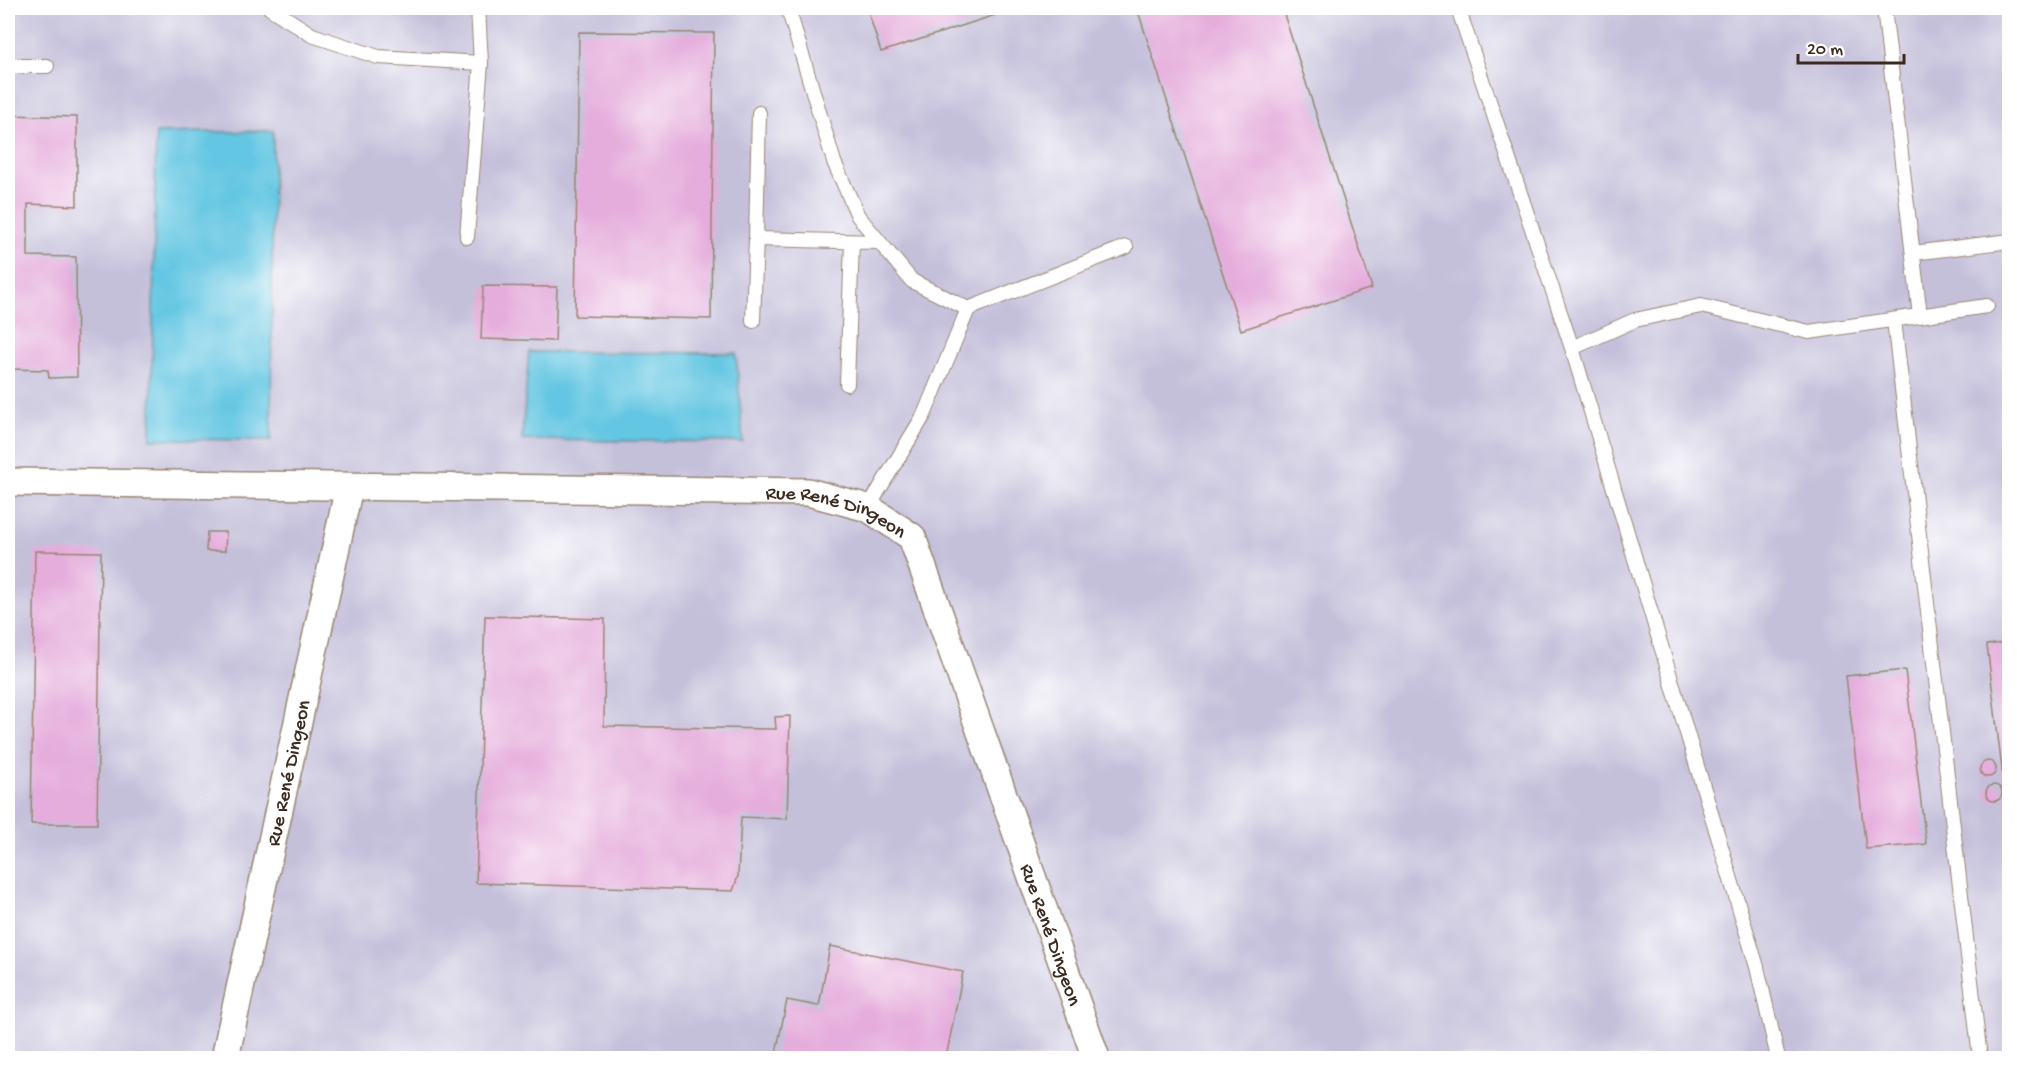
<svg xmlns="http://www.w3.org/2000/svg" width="2017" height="1066" font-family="'Gochi Hand',sans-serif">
	<rect width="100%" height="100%" fill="#fff"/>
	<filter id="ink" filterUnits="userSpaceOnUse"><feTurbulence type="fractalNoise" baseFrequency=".0167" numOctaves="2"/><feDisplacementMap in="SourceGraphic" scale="12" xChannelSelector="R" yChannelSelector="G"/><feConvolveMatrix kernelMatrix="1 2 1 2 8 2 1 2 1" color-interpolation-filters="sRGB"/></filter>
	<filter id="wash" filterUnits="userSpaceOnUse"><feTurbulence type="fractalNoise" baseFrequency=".008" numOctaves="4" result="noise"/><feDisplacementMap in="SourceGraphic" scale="24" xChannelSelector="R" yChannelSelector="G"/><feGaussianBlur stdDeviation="1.35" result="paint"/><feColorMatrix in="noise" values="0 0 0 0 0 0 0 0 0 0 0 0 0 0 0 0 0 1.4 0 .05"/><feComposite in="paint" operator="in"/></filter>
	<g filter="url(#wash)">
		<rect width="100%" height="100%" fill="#f6e1ca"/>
		<path fill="#c5c0da" d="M 8,8 L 2009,8 L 2009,1058 L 8,1058 Z"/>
		<path fill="#64c6e2" stroke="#507880" stroke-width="1.5" d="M 273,131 L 271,440 L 151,439 L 156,133 Z
			M 529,352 L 736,353 L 743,442 L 522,440 Z"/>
		<g id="blocks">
			<path fill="#e5addb" d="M 867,8 L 1017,8 L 881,52 Z
				M 1137,8 L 1282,8 L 1372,288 L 1241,330 Z
				M 579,32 L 714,33 L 711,319 L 575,316 Z
				M 8,115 L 77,117 L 77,206 L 28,204 L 28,256 L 76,257 L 77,377 L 49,378 L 48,370 L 8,369 Z
				M 483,286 L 557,287 L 555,341 L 481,339 Z
				M 207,532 L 226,532 L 225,551 L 206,551 Z
				M 35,551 L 101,552 L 97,824 L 31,824 Z
				M 485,616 L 605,619 L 604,726 L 776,729 L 775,717 L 790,716 L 787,819 L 741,817 L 738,876 L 733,891 L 476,883 Z
				M 2010,642 L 2010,820 L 2008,820 L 1987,645 Z
				M 1905,670 L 1926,844 L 1866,849 L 1846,676 Z
				M1980 769a8 8 0 1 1 16 0a8 8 0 1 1-16 0Z
				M1986 793a8 8 0 1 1 16 0a8 8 0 1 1-16 0Z
				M 830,946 L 963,972 L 946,1058 L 914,1053 L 913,1058 L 775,1058 L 787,1000 L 819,1006 Z"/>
		</g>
	</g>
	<g filter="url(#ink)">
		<use href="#blocks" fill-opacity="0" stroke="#988674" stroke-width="1.5"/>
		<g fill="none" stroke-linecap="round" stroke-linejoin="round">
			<g stroke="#988674" stroke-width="16">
				<path id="service" d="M 270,8 L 312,35 L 378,57 L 481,63 L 478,8
					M 788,8 L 834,162 L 858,216 L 912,281 L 968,309 L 1126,247
					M 1458,8 L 1572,348 L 1757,967 L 1778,1058
					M 1884,8 L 1920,316
					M 8,66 L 47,66
					M 759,113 L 756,239 L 879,242
					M 467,237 L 481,63
					M 1913,253 L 2010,241
					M 1894,320 L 1980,1058
					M 753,321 L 756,239
					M 1572,348 L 1635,320 L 1701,306 L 1809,332 L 1987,306
					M 847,384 L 852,242
					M 868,508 L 924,415 L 968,309"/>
			</g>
			<g stroke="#988674" stroke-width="30">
				<g id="minor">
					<path id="s1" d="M 8,482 L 808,492 L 868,508 L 912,537 L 1096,1058"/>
					<path id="s2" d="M 225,1058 L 349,487"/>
				</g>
			</g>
			<use href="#service" stroke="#fff" stroke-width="14"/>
			<use href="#minor" stroke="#fff" stroke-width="27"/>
		</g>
	</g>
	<g text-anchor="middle" stroke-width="6" stroke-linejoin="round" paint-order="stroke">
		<g font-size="20" fill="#3b2a1e" stroke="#fff">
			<text dy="7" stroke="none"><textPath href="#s1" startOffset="832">Rue René Dingeon</textPath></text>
			<text dy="7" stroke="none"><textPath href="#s2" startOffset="292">Rue René Dingeon</textPath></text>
			<text dy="7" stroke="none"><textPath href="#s1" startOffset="1336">Rue René Dingeon</textPath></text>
		</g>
	</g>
	<rect width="2017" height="1066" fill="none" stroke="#fff" stroke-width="30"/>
	<path d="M1798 54v9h106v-9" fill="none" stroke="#3b2a1e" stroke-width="3"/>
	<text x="1807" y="54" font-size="18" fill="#3b2a1e" stroke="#ffffff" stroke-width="4.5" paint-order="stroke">20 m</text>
</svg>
